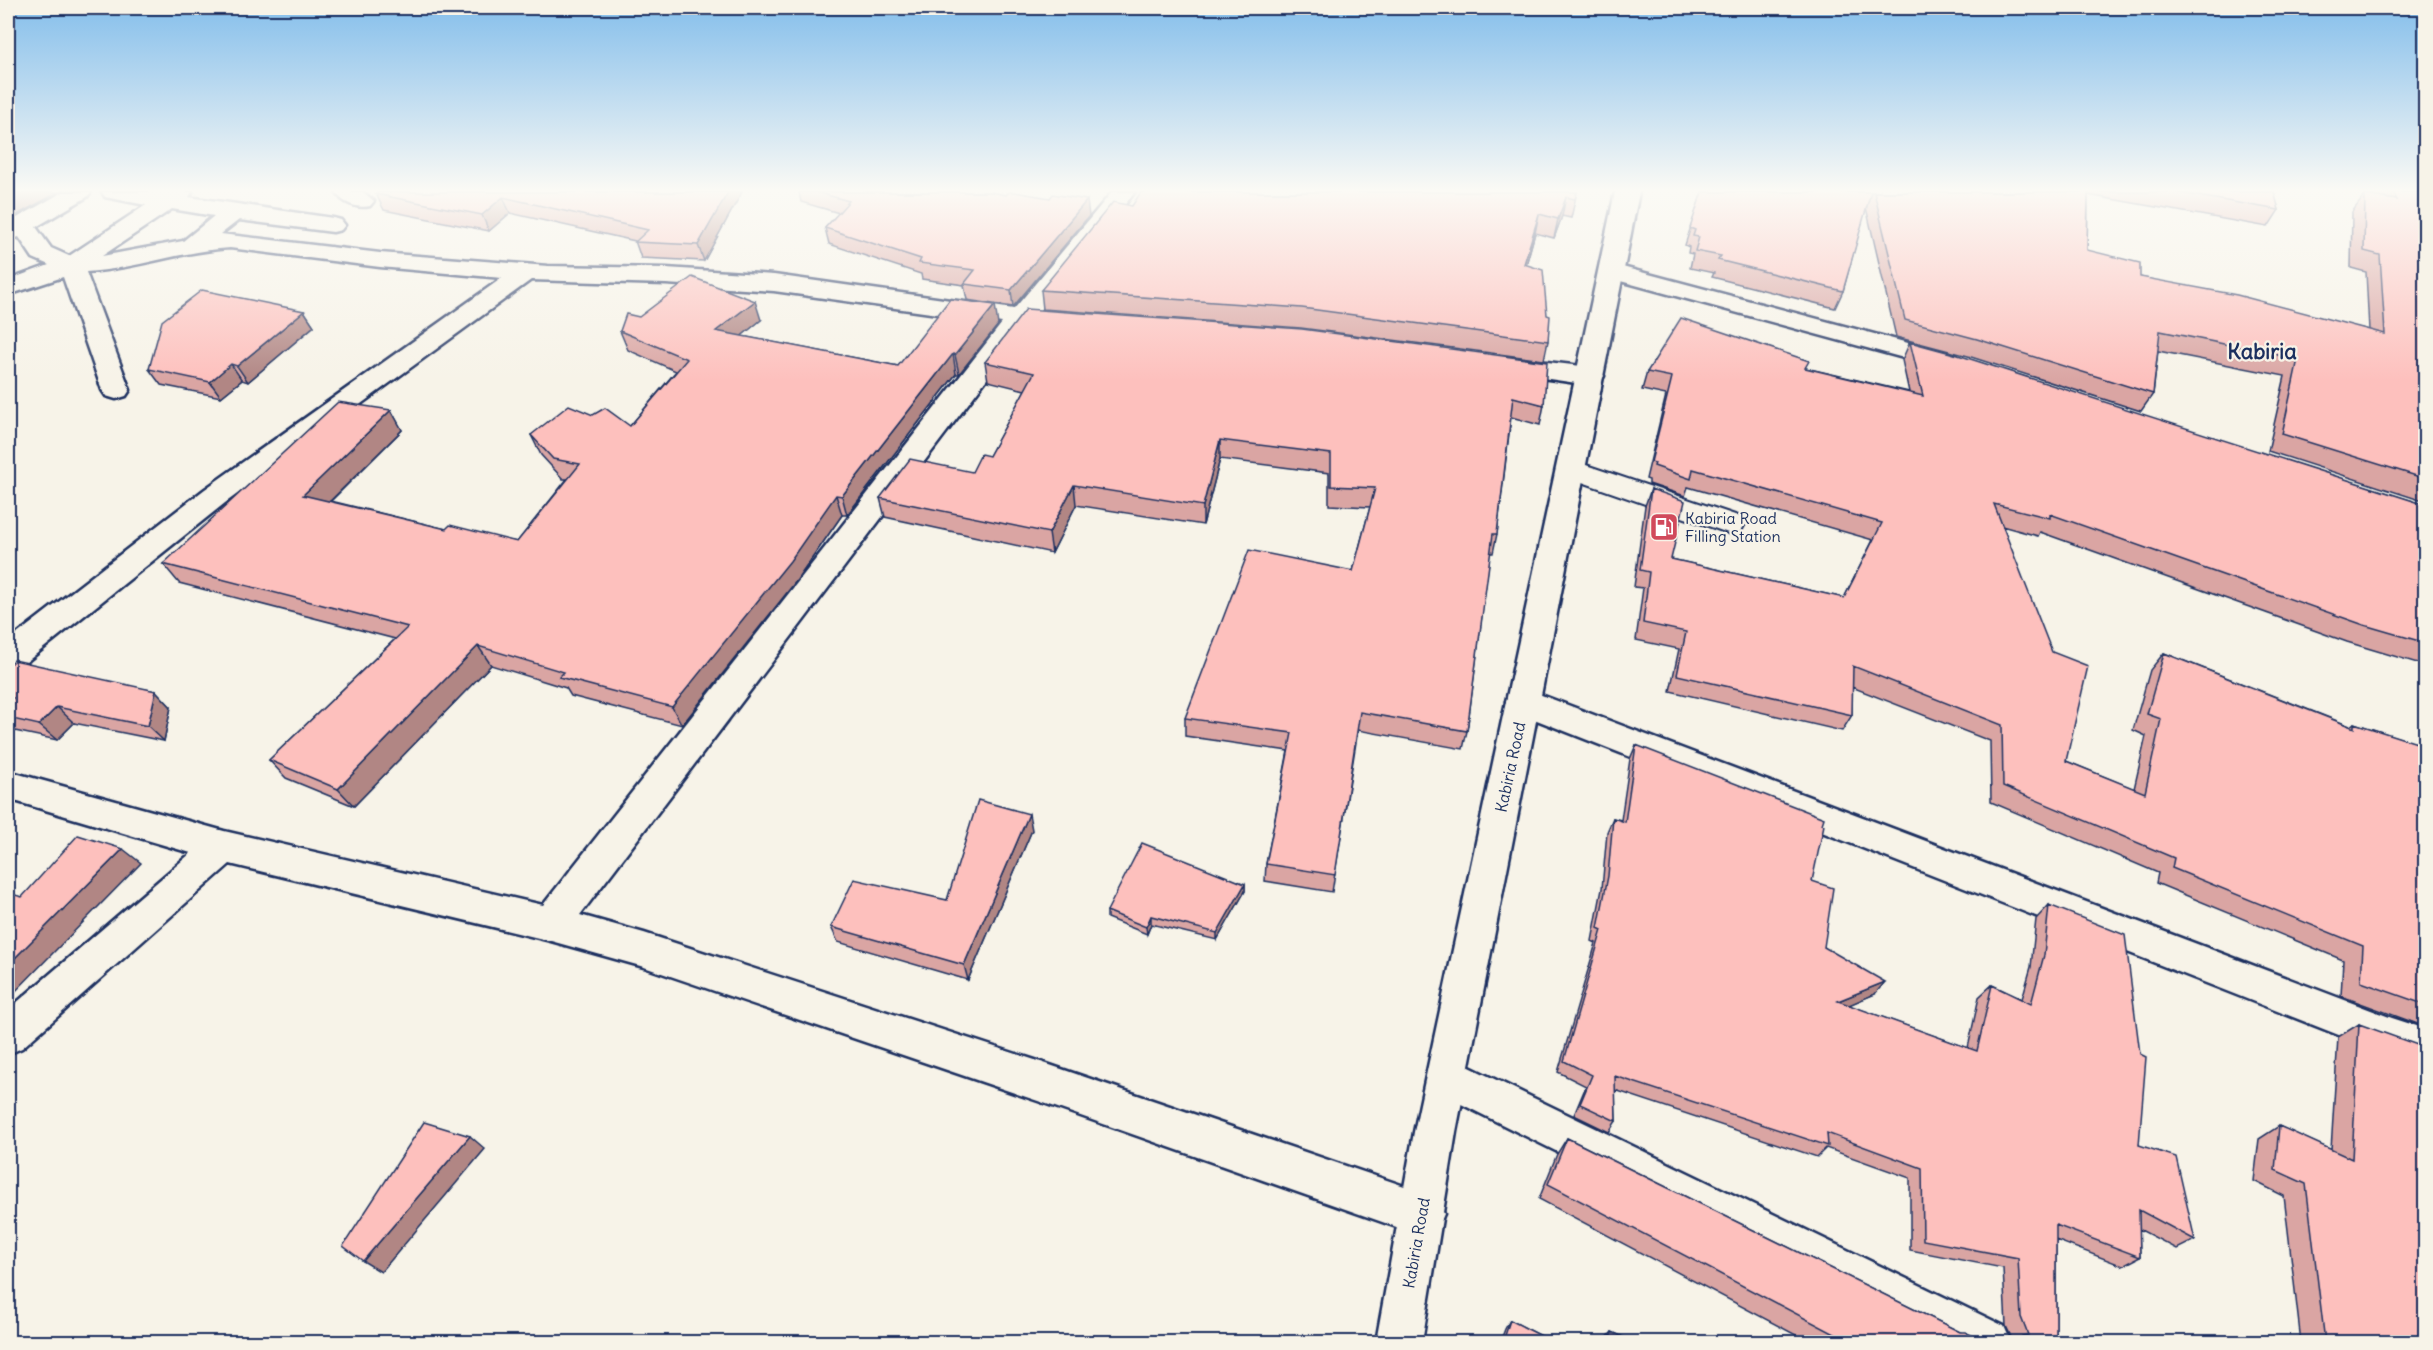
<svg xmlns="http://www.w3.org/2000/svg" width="2433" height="1350" font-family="Delius,sans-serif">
	<rect width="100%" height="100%" fill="#f7f3e8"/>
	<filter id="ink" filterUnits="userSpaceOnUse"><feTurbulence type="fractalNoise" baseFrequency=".0167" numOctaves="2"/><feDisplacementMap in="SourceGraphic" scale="12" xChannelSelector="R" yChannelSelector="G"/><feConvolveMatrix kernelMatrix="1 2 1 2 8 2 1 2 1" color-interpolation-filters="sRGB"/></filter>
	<g filter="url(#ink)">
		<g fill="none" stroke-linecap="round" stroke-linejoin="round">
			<g stroke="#1b2f5e" stroke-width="4">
				<path id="lane" d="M 1571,460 L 1741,517 L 1745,524 L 1741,531 L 1731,534 L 1562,475 L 1558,469 L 1562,463 Z"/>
			</g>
			<g stroke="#1b2f5e" stroke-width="5">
				<path id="street" d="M 63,192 L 91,192 L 87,197 L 36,227 L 51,248 L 69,256 L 146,205 L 105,197 L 102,192 L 192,192 L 189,197 L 333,218 L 341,220 L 345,225 L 341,230 L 333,232 L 239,220 L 221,234 L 380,253 L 548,266 L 666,268 L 774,275 L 1014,309 L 1112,192 L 1135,192 L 1039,311 L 1072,315 L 1076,321 L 1072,327 L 1063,329 L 1027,326 L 580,915 L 644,933 L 1038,1061 L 1422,1192 L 1437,1199 L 1444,1214 L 1437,1229 L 1422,1236 L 1038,1101 L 644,967 L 551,941 L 230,864 L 22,1048 L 8,1054 L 8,1010 L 191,853 L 8,799 L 8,771 L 224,831 L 543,905 L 1002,323 L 774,291 L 666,284 L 531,280 L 225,503 L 20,667 L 8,671 L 8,641 L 205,489 L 502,278 L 380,267 L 230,248 C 181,251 135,269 86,272 L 130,390 L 126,396 L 116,399 L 106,396 L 102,390 L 63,277 L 8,295 L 8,280 L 49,265 L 33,258 L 19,237 L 8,240 L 8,223 ZM 172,209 L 214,216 L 183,241 L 102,256 Z
					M 336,192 L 363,192 L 374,201 L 370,206 C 357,209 342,203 336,192 Z
					M 1611,264 L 1957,356 L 1961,362 L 1957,368 L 1948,370 L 1602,276 L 1599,271 L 1602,266 Z
					M 1503,357 L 1590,367 L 1600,370 L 1604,376 L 1600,382 L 1590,385 L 1494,371 L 1490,365 L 1494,359 Z
					M 1523,688 L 2392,1018 L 2426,1029 L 2426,1067 L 2392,1056 L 1511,710 L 1506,701 L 1511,692 Z
					M 1447,1056 L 2004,1326 L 2011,1342 L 1940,1342 L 1433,1090 L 1427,1076 L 1433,1062 Z"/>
			</g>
			<g stroke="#1b2f5e" stroke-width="5">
				<path id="secondary" d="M 1615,192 L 1639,192 L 1456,1132 L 1422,1342 L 1376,1342 L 1414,1132 Z"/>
			</g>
			<use href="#lane" fill="#f7f3e8" fill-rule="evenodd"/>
			<use href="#street" fill="#f7f3e8" fill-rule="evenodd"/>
			<use href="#secondary" fill="#f7f3e8" fill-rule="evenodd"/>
		</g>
		<path fill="#daa5a3" stroke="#1b2f5e" stroke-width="1.5" d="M 8,192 L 15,216 L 12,215 L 8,217 Z
			M 742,192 L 704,261 L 641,258 L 635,241 L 510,213 L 489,231 L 384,210 L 376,194 Z
			M 799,192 L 991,192 L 1089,216 L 1013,307 L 967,300 L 964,285 L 922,279 L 921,274 L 829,244 L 825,228 L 839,213 L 801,202 Z
			M 1577,192 L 1571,218 L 1562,216 L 1554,238 L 1535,233 L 1526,264 L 1548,341 L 1544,360 L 1301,328 L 1043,309 L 1041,290 L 1132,206 Z
			M 1702,192 L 2274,192 L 2279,210 L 2268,227 L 2088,195 L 2087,250 L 2140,277 L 2369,330 L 2366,272 L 2351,268 L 2352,212 L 2365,195 L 2375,197 L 2373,192 L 2426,192 L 2426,502 L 2268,451 L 2285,376 L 2158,351 L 2153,394 L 2141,411 L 1968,356 L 1896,337 L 1866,207 L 1843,291 L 1835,308 L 1712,277 L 1714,273 L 1690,268 L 1693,254 L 1688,253 L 1689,247 L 1685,245 Z
			M 304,311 L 314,326 L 248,382 L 242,380 L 221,397 L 161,385 L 149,369 Z
			M 639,317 L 761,320 L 741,336 L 898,366 L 998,325 L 959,374 L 956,374 L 847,515 L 842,515 L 797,580 L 682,725 L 571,696 L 566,688 L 491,665 L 354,806 L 286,778 L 269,760 L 395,639 L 179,583 L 163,564 L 391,410 L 402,430 L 331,501 L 446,529 L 517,542 L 567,479 L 563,479 L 541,455 L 531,435 L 593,415 L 630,426 L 676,371 L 628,350 L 620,331 Z
			M 1302,329 L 1544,405 L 1540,425 L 1511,417 L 1497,534 L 1493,553 L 1490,553 L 1467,731 L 1463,749 L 1358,730 L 1332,892 L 1265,881 L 1266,864 L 1288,751 L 1185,736 L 1185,718 L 1353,571 L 1370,507 L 1329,505 L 1329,473 L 1220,459 L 1203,525 L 1076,505 L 1052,553 L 885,517 L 880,498 L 972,472 L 989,456 L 1025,390 L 988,381 L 985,362 Z
			M 1910,342 L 2426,505 L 2426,669 L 2421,668 L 2421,664 L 2347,642 L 2040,532 L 2038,536 L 2002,526 L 2066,761 L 2134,789 L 2146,736 L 2133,730 L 2150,670 L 2164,653 L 2350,726 L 2354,723 L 2415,743 L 2420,738 L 2426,740 L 2426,1027 L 2341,996 L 2343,960 L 2156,883 L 2158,873 L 1991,802 L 1990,741 L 1852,687 L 1852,715 L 1842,731 L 1670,691 L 1679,649 L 1636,640 L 1643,588 L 1634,587 L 1645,506 L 1651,489 L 1671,559 L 1844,598 L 1873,540 L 1688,487 L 1685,496 L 1649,484 L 1649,480 L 1646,479 L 1666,395 L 1642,390 L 1647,372 L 1806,368 L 1909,392 L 1902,360 Z
			M 8,666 L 156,691 L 171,707 L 164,741 L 74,723 L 57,740 L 15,731 L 8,725 Z
			M 1636,745 L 1812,881 L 1824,947 L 1875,994 L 1848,1005 L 1968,1048 L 1979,997 L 1992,985 L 2022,999 L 2031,967 L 2036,919 L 2049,905 L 2139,1145 L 2195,1240 L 2177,1249 L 2139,1229 L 2140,1257 L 2123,1266 L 2056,1240 L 2056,1342 L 2011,1342 L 2013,1341 L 2006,1326 L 2003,1268 L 1910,1250 L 1910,1178 L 1826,1148 L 1817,1157 L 1615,1090 L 1616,1121 L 1609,1132 L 1574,1115 L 1586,1086 L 1558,1072 L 1596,943 L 1592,941 L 1602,889 L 1607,832 L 1613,818 L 1621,820 L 1630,759 Z
			M 1032,830 L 968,980 L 838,942 L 831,927 L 947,900 Z
			M 1245,884 L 1245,891 L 1217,940 L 1151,924 L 1147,934 L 1107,918 L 1107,911 Z
			M 2359,1024 L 2426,1342 L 2301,1342 L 2284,1196 L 2254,1181 L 2259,1139 L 2279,1126 L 2331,1150 L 2338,1037 Z
			M 1567,1138 L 1960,1332 L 1986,1342 L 1809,1342 L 1539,1199 L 1557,1154 Z
			M 1510,1320 L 1553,1342 L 1500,1342 L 1505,1329 Z
			M 1612,1332 L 1634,1342 L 1604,1342 L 1605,1340 Z"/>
		<path fill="#b18684" stroke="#1b2f5e" stroke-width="1.5" d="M 17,192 L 59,192 L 15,216 L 8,206 L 8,197 Z
			M 728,192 L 742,192 L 704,261 L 698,245 Z
			M 503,197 L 510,213 L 489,231 L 482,215 Z
			M 1566,197 L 1562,216 L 1554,238 L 1558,219 Z
			M 1087,200 L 1089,216 L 1013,307 L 1011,290 Z
			M 8,210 L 12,215 L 8,217 Z
			M 1539,214 L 1535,233 L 1521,283 L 1524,264 Z
			M 755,301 L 761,320 L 723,351 L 716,331 Z
			M 995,305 L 998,325 L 959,374 L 955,355 Z
			M 304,311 L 314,326 L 248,382 L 237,366 Z
			M 953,354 L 956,374 L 847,515 L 842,496 Z
			M 231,364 L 242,380 L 221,397 L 210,382 Z
			M 391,410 L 402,430 L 317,514 L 303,495 Z
			M 1220,440 L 1220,459 L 1203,525 L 1203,506 Z
			M 1074,485 L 1076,505 L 1052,553 L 1049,533 Z
			M 836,495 L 842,515 L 797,580 L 682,725 L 672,707 Z
			M 478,646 L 491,665 L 354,806 L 338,789 Z
			M 156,691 L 171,707 L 164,741 L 148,726 Z
			M 57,707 L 74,723 L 57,740 L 39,725 Z
			M 1029,814 L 1032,830 L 968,980 L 964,965 Z
			M 123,849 L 141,863 L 8,999 L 8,965 Z
			M 1245,884 L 1245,891 L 1217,940 L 1217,933 Z
			M 1151,916 L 1151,924 L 1147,934 L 1146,927 Z
			M 1885,982 L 1875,994 L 1828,1014 L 1838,1001 Z
			M 470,1136 L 485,1149 L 381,1272 L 363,1261 Z"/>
		<path fill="#fdc0bd" stroke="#1b2f5e" stroke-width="1.5" d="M 8,192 L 17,192 L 8,197 Z
			M 379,192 L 728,192 L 698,245 L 635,242 L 648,230 L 503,197 L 482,215 L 376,194 Z
			M 816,192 L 991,192 L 1006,195 L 1009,192 L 1015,192 L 1050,198 L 1053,194 L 1087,200 L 1011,290 L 964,284 L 975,270 L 919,263 L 921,259 L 825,228 L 849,201 Z
			M 1141,192 L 1577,192 L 1575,199 L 1566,197 L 1558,219 L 1539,214 L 1524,264 L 1543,270 L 1547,315 L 1550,316 L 1548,341 L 1302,308 L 1041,290 L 1113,202 L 1132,206 Z
			M 1702,192 L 1871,192 L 1843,291 L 1718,260 L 1721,256 L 1695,251 L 1699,237 L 1693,236 L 1695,230 L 1690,228 Z
			M 1874,192 L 2088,192 L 2087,250 L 2140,263 L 2140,277 L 2237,295 L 2385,334 L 2380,255 L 2364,251 L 2365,195 L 2397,200 L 2393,192 L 2426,192 L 2426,479 L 2282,434 L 2298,359 L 2160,331 L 2153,394 L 1977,339 L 1905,320 Z
			M 2175,192 L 2274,192 L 2279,210 Z
			M 692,277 L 755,301 L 716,331 L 898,366 L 950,299 L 995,305 L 955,355 L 953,354 L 842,496 L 836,495 L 790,561 L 672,707 L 559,677 L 564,672 L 478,646 L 338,789 L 269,760 L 408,627 L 163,564 L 338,402 L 391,410 L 303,495 L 446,529 L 450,525 L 517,542 L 580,464 L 553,459 L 531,435 L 569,405 L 593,415 L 605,408 L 630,426 L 687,359 L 620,331 L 626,314 L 639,317 Z
			M 202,290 L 304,311 L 237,366 L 231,364 L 210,382 L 149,369 L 162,321 Z
			M 1026,309 L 1302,329 L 1547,362 L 1544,405 L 1513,397 L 1497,534 L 1493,534 L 1467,731 L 1360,712 L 1335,875 L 1266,864 L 1292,733 L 1185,718 L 1249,550 L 1353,571 L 1375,488 L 1331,486 L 1331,454 L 1220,440 L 1203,506 L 1074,485 L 1049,533 L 880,498 L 910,459 L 972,472 L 981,454 L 989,456 L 1034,373 L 985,362 Z
			M 1681,318 L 1809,361 L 1805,368 L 1923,396 L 1910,342 L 1958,355 L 2426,505 L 2426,643 L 2364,625 L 2050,514 L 2050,518 L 1994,504 L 2052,652 L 2088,666 L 2066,761 L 2145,793 L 2161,719 L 2147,714 L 2164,653 L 2354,728 L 2354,723 L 2420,744 L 2420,738 L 2426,740 L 2426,1005 L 2361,982 L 2363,946 L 2172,868 L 2174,858 L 2003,786 L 2002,725 L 1853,666 L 1852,715 L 1677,675 L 1686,632 L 1643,623 L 1649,572 L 1640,570 L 1651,489 L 1685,501 L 1671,559 L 1844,598 L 1882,523 L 1693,469 L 1691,479 L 1654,466 L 1655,463 L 1651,462 L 1672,377 L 1647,372 Z
			M 14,660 L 156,691 L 148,726 L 57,707 L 39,725 L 8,718 L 8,704 L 13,698 L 8,697 L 8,666 Z
			M 1636,745 L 1824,818 L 1822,824 L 1824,825 L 1812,881 L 1833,888 L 1824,947 L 1885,982 L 1838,1001 L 1977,1051 L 1992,985 L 2031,1004 L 2044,955 L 2049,905 L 2125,935 L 2140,1054 L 2146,1057 L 2139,1145 L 2176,1157 L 2195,1240 L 2139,1210 L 2140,1257 L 2056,1225 L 2056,1342 L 2023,1342 L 2022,1336 L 2028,1335 L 2021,1317 L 2018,1258 L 1923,1240 L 1922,1168 L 1827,1133 L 1828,1146 L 1615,1076 L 1616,1121 L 1580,1104 L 1592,1075 L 1564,1061 L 1602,930 L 1598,928 L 1608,876 L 1613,818 L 1625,822 Z
			M 978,800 L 1029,814 L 964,965 L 831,927 L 854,879 L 947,900 Z
			M 78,835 L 123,849 L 8,965 L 8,893 L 22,897 Z
			M 1142,843 L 1245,884 L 1217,933 L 1151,916 L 1146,927 L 1107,911 Z
			M 2359,1024 L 2426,1048 L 2426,1342 L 2325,1342 L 2306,1184 L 2275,1170 L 2279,1126 L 2352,1159 Z
			M 424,1122 L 470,1136 L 363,1261 L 343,1246 Z
			M 1567,1138 L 1960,1332 L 1965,1332 L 1986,1342 L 1850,1342 L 1548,1184 Z
			M 1510,1320 L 1553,1342 L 1503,1342 Z
			M 1612,1332 L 1634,1342 L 1609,1342 Z"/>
	</g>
	<linearGradient id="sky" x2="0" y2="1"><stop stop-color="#84beeb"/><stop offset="0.5" stop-color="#fbfaf5"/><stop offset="1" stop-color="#fbfaf5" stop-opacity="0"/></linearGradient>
	<rect width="2433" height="381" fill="url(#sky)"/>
	<defs>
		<g id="fuel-square" transform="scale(1.5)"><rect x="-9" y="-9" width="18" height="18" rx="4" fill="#d1495b" stroke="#f7f3e8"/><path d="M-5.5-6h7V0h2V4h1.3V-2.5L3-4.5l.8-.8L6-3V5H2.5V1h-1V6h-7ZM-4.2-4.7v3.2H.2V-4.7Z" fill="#fff"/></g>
	</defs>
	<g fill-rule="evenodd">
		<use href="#fuel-square" x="1664" y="527"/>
	</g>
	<g text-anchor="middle" stroke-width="4.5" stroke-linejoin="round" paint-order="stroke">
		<g font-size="16" fill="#1b2f5e" stroke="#f7f3e8" text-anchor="start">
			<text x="1685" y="524">Kabiria Road<tspan x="1685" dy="18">Filling Station</tspan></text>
		</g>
		<g font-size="16" fill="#1b2f5e" stroke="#f7f3e8">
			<text transform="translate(1510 767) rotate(-78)" y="6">Kabiria Road</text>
			<text transform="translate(1416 1243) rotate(-80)" y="6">Kabiria Road</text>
		</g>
		<g font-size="22" font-weight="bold" fill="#1b2f5e" stroke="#f7f3e8">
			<text x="2262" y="359">Kabiria</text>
		</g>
	</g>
	<rect width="2433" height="1350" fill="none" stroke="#f7f3e8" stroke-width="30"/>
	<rect x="15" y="15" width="2403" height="1320" fill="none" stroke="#1b2f5e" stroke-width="2" filter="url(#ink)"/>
</svg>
